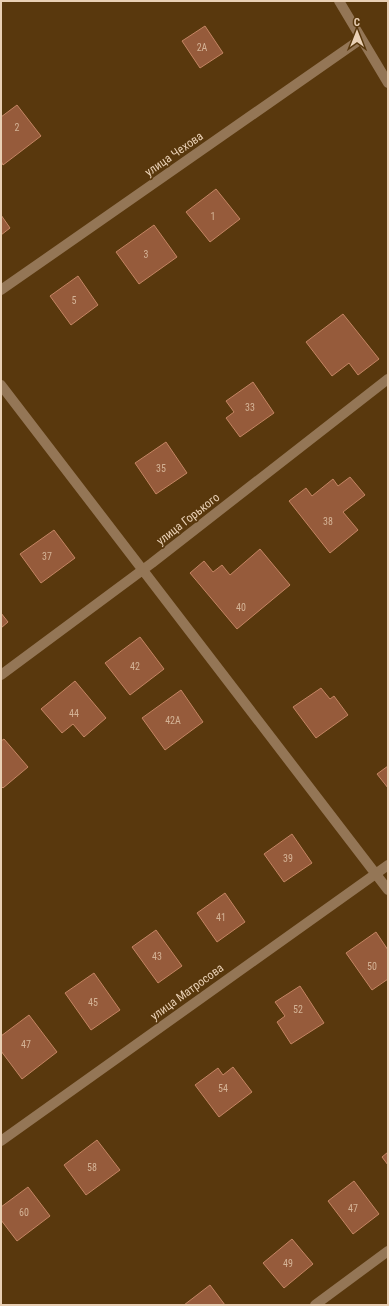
<svg xmlns="http://www.w3.org/2000/svg" width="389" height="1306" font-family="'Roboto Condensed',sans-serif">
	<rect width="100%" height="100%" fill="#59380d"/>
	<path fill="#965b3b" stroke="#c48563" d="M 205,26 L 223,53 L 200,68 L 182,41 Z
		M 17,105 L 41,136 L 3,165 L 1,161 L 1,117 Z
		M 216,189 L 240,219 L 210,242 L 186,212 Z
		M 1,215 L 10,228 L 1,235 Z
		M 154,225 L 177,257 L 139,284 L 116,252 Z
		M 78,276 L 98,305 L 71,325 L 50,296 Z
		M 343,314 L 379,359 L 358,375 L 349,363 L 332,376 L 306,342 Z
		M 253,382 L 274,413 L 240,437 L 226,418 L 234,412 L 226,401 Z
		M 166,442 L 187,473 L 156,494 L 135,463 Z
		M 350,477 L 365,495 L 343,512 L 358,530 L 330,553 L 289,501 L 306,488 L 312,496 L 333,479 L 338,486 Z
		M 54,530 L 75,558 L 41,583 L 20,554 Z
		M 260,549 L 290,585 L 237,629 L 190,573 L 204,561 L 213,572 L 222,565 L 230,575 Z
		M 1,613 L 8,622 L 1,628 Z
		M 140,637 L 164,669 L 130,695 L 105,663 Z
		M 75,681 L 106,718 L 84,737 L 73,724 L 62,733 L 41,709 Z
		M 321,688 L 330,699 L 334,696 L 348,715 L 316,738 L 293,707 Z
		M 181,690 L 203,722 L 165,750 L 142,718 Z
		M 4,739 L 28,767 L 3,788 L 1,786 L 1,741 Z
		M 388,766 L 388,788 L 377,774 Z
		M 292,834 L 312,863 L 284,882 L 264,854 Z
		M 225,893 L 245,922 L 217,942 L 197,913 Z
		M 156,930 L 182,966 L 158,983 L 132,947 Z
		M 376,932 L 388,950 L 388,979 L 372,990 L 346,953 Z
		M 94,973 L 120,1010 L 91,1030 L 65,993 Z
		M 300,986 L 324,1023 L 291,1044 L 277,1022 L 285,1016 L 275,1002 Z
		M 29,1015 L 57,1052 L 22,1079 L 1,1051 L 1,1036 Z
		M 233,1067 L 252,1092 L 219,1117 L 195,1085 L 218,1068 L 223,1075 Z
		M 97,1140 L 120,1170 L 86,1195 L 64,1165 Z
		M 388,1152 L 388,1165 L 382,1157 Z
		M 354,1181 L 379,1214 L 353,1234 L 328,1201 Z
		M 28,1187 L 50,1216 L 17,1241 L 1,1220 L 1,1207 Z
		M 292,1239 L 313,1264 L 284,1288 L 263,1263 Z
		M 210,1285 L 225,1305 L 184,1305 Z"/>
	<g fill="none" stroke-linecap="round" stroke-linejoin="round">
		<path stroke="#947656" stroke-width="10" d="M 339,1 L 388,83
			M 1,290 L 361,39
			M 1,385 L 388,890
			M 1,675 L 152,563 L 388,379
			M 1,1141 L 388,865
			M 315,1305 L 388,1251"/>
	</g>
	<g text-anchor="middle" stroke-width="3.5" stroke-linejoin="round" paint-order="stroke">
		<g font-size="10" fill="#d4b396">
			<text x="202" y="51">2А</text>
			<text x="17" y="131">2</text>
			<text x="213" y="220">1</text>
			<text x="146" y="258">3</text>
			<text x="74" y="304">5</text>
			<text x="250" y="411">33</text>
			<text x="161" y="472">35</text>
			<text x="328" y="525">38</text>
			<text x="47" y="560">37</text>
			<text x="241" y="611">40</text>
			<text x="135" y="670">42</text>
			<text x="74" y="717">44</text>
			<text x="173" y="724">42А</text>
			<text x="288" y="862">39</text>
			<text x="221" y="921">41</text>
			<text x="157" y="960">43</text>
			<text x="372" y="970">50</text>
			<text x="93" y="1006">45</text>
			<text x="298" y="1013">52</text>
			<text x="26" y="1048">47</text>
			<text x="223" y="1092">54</text>
			<text x="92" y="1171">58</text>
			<text x="353" y="1212">47</text>
			<text x="24" y="1216">60</text>
			<text x="288" y="1267">49</text>
		</g>
		<g font-size="12" fill="#e9d0b5" stroke="#59380d">
			<text transform="translate(174 154) rotate(-35)" y="4">улица Чехова</text>
			<text transform="translate(188 519) rotate(-38)" y="4">улица Горького</text>
			<text transform="translate(187 992) rotate(-36)" y="4">улица Матросова</text>
		</g>
	</g>
	<rect width="389" height="1306" fill="none" stroke="#e9d0b5" stroke-width="4"/>
	<g transform="translate(357 32)" stroke="#59380d" stroke-width="3" paint-order="stroke">
	<path d="M0-3L7 15L0 10L-7 15Z" fill="#e9d0b5"/>
	<text y="-6" font-size="11" font-weight="bold" text-anchor="middle" fill="#e9d0b5">С</text>
	</g>
</svg>
